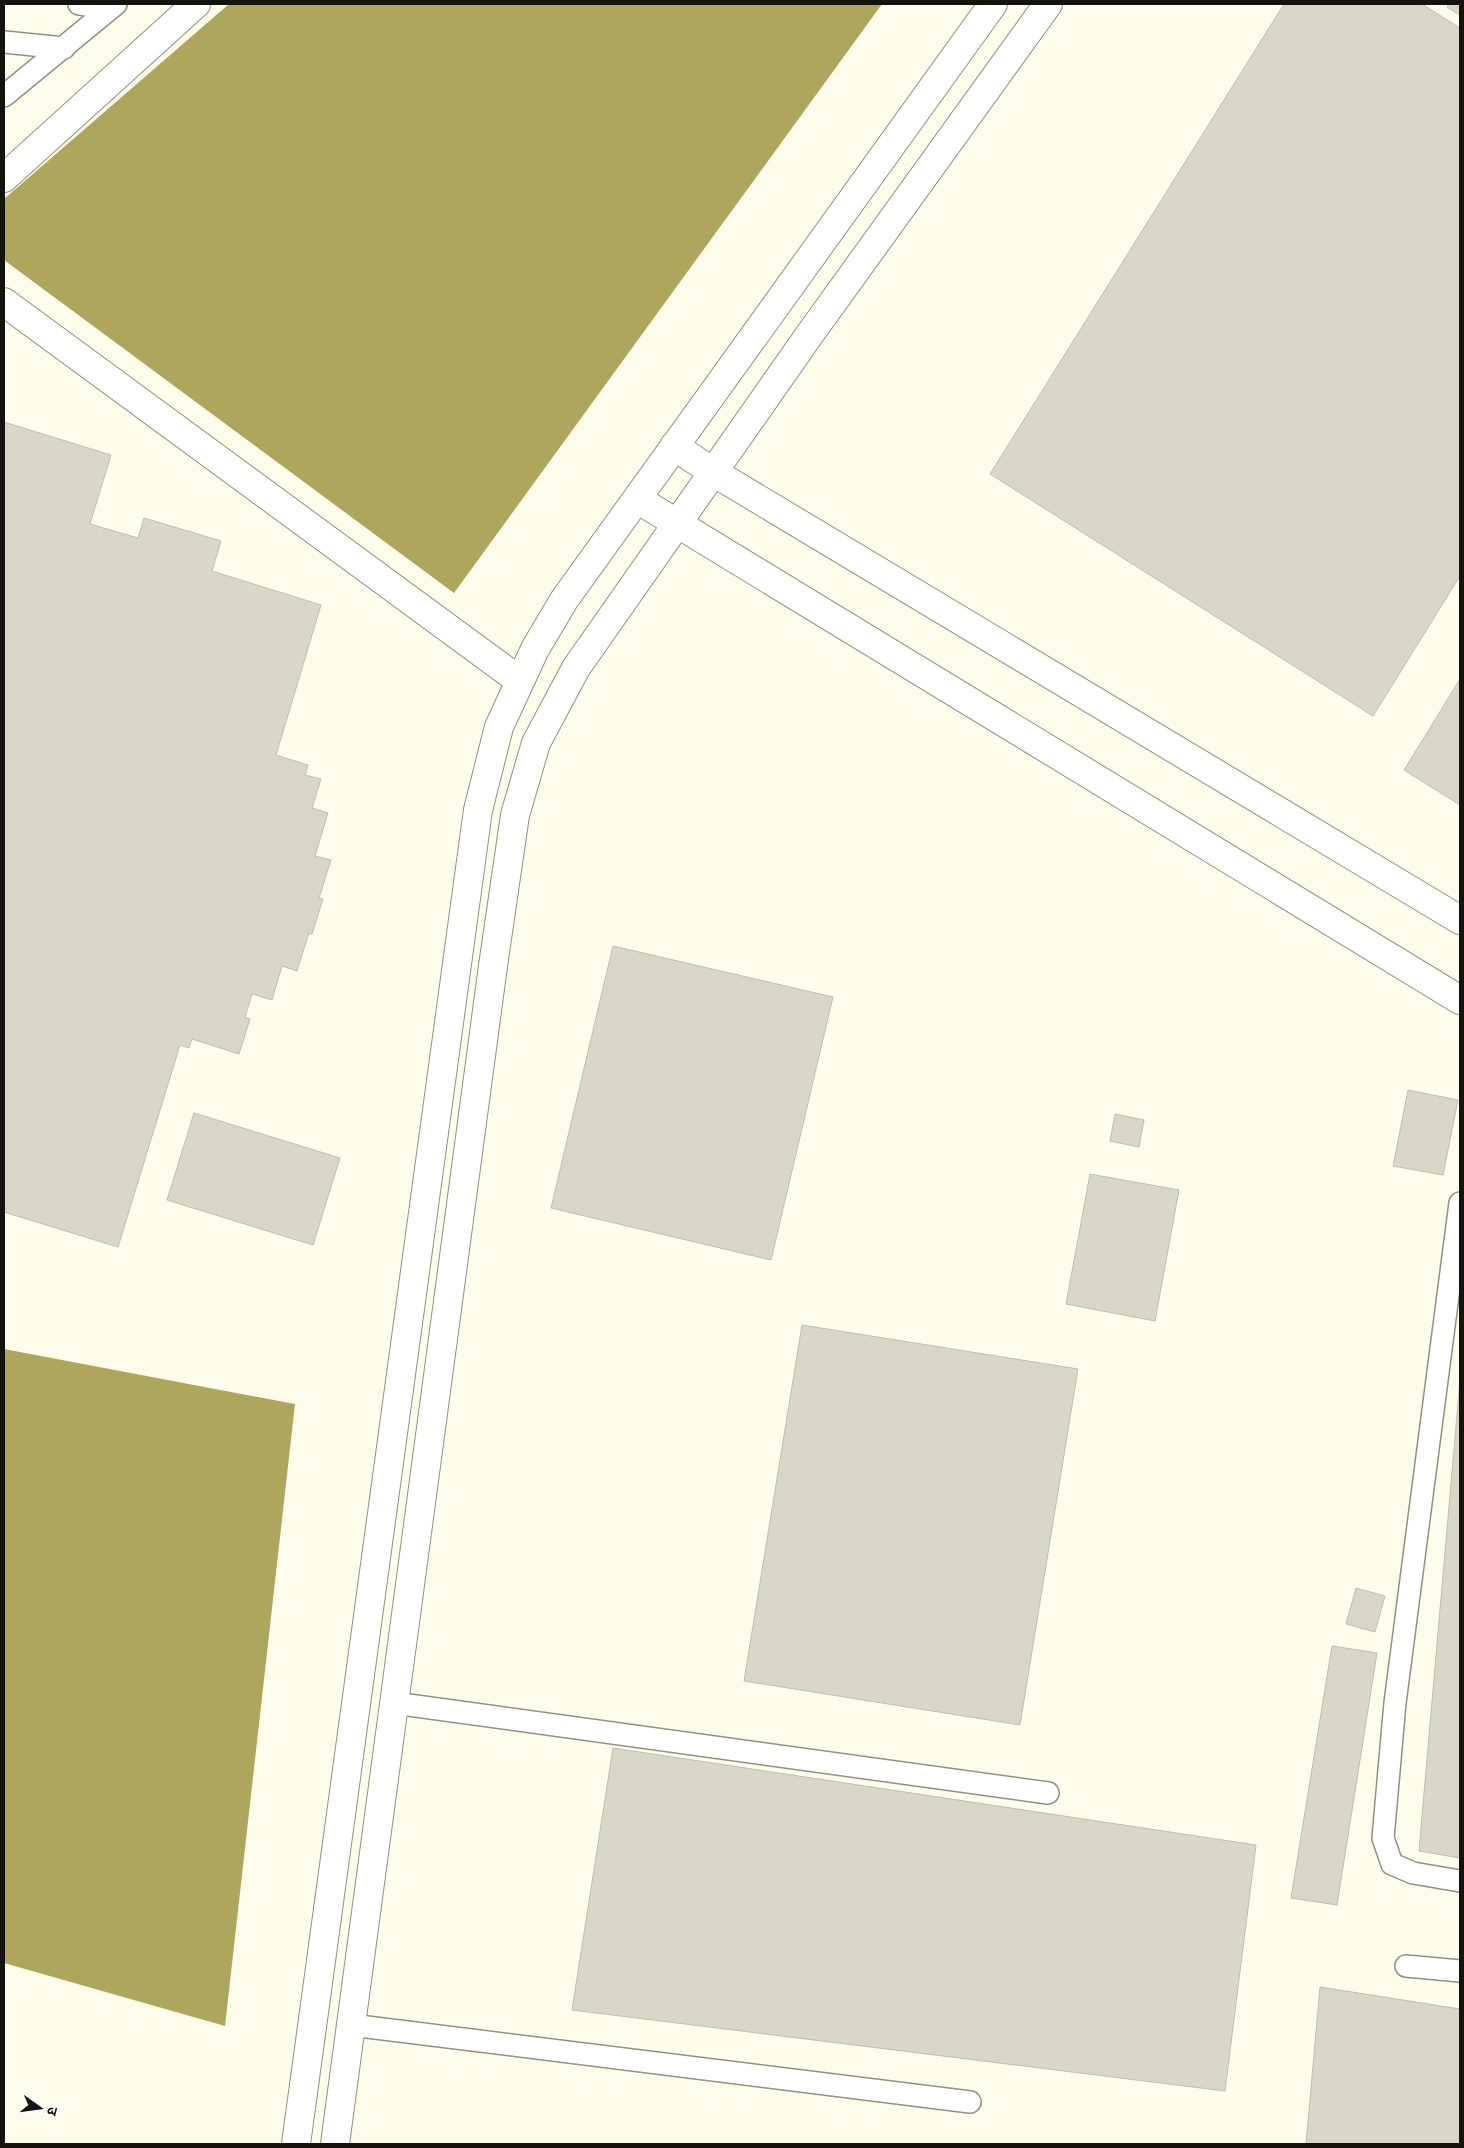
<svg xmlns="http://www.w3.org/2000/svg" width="1464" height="2148" font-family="'Asap Condensed','Noto Sans Devanagari',sans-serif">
	<rect width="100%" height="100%" fill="#fefdec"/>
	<path fill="#aea65c" d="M 229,4 L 882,4 L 454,593 L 4,260 L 4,199 Z
		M 4,1349 L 295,1404 L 225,2026 L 4,1963 Z"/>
	<path fill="#d9d8c8" stroke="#c0beaf" d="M 1284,4 L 1422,4 L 1460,28 L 1460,576 L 1373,716 L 990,474 Z
		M 1449,4 L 1460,4 L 1460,15 L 1447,7 Z
		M 4,422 L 111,455 L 90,524 L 138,538 L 144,518 L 221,541 L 212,571 L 321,605 L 276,755 L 308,765 L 305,775 L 321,779 L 312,808 L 328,813 L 315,856 L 331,860 L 319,898 L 323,899 L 312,934 L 309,933 L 297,971 L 282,966 L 272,1000 L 252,994 L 245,1017 L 250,1019 L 239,1054 L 192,1039 L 189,1048 L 180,1045 L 118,1247 L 4,1212 Z
		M 1460,679 L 1460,805 L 1404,770 Z
		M 613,946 L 833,997 L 771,1260 L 551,1208 Z
		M 1408,1090 L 1458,1100 L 1443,1175 L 1393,1166 Z
		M 194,1113 L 340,1158 L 313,1245 L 167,1200 Z
		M 1115,1114 L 1144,1120 L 1139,1147 L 1110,1141 Z
		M 1090,1174 L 1179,1190 L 1155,1321 L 1066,1304 Z
		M 802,1325 L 1078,1369 L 1020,1725 L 744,1681 Z
		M 1460,1380 L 1460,1858 L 1419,1851 Z
		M 1356,1588 L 1385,1596 L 1375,1632 L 1346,1624 Z
		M 1332,1646 L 1377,1653 L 1337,1905 L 1291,1898 Z
		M 613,1748 L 1256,1845 L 1225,2091 L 572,2010 Z
		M 1320,1987 L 1460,2009 L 1460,2144 L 1306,2144 Z"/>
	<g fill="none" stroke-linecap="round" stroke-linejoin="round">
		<g stroke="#929182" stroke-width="24">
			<path id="lane" d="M 79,4 L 110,9
				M 4,42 L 64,48
				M 4,96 L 116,4
				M 1460,1203 L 1395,1703 L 1383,1838 L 1392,1864 L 1413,1873 L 1460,1881
				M 394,1703 L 1048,1793
				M 1406,1966 L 1460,1971
				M 351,2025 L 970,2102"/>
		</g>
		<g stroke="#929182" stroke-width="30">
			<path id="street" d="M 4,178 L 196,4"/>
		</g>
		<g stroke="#929182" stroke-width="30">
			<path id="secondary" d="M 4,302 L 520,681
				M 674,446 L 713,472 L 1460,920
				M 637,499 L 1460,1000
				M 296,2144 L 478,810 L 499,727 L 535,649 L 564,600 L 993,4
				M 335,2144 L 493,966 L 515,815 L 536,743 L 576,668 L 810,334 L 1048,4"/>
		</g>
		<use href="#lane" stroke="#fff" stroke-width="21"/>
		<use href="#street" stroke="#fff" stroke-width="28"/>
		<use href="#secondary" stroke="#fff" stroke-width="28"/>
	</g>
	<rect width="1464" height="2148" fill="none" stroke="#14130e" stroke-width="10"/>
	<g transform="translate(40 2108) rotate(104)" stroke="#ffffff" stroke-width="4" paint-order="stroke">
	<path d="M0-4L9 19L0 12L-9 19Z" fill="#14130e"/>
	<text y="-8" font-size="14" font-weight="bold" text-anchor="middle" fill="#14130e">उ</text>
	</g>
</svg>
